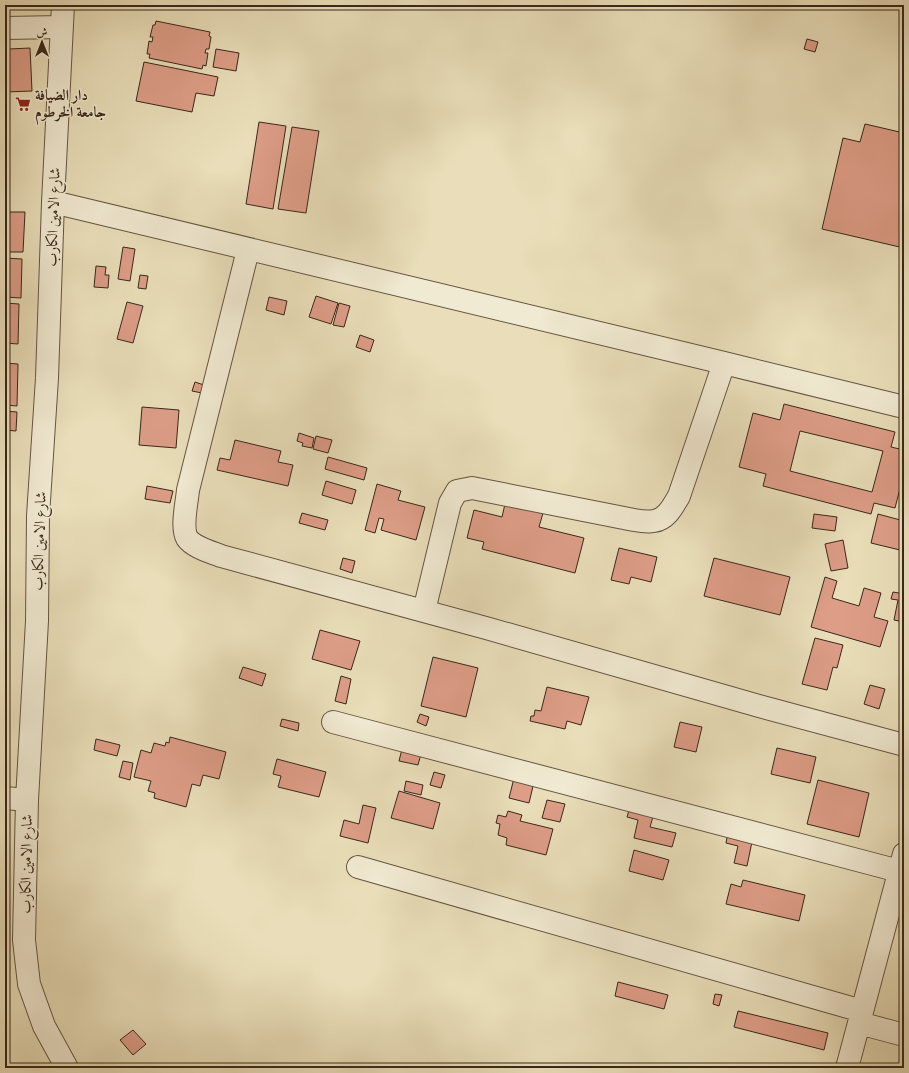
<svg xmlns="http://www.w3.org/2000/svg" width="909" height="1073" font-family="'IM FELL French Canon',Amiri,serif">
	<rect width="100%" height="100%" fill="#e9deb9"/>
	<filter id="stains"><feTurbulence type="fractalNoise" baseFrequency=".005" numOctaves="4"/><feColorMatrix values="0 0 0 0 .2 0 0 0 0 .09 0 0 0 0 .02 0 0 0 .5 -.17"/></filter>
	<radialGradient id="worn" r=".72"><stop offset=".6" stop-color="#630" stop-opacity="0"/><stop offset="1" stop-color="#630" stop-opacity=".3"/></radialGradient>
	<path fill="#dd9d87" stroke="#392719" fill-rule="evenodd" d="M 156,21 L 210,32 L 209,36 L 211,37 L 209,49 L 206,49 L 205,53 L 208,53 L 206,66 L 203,65 L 202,69 L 149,58 L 150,54 L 147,54 L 149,41 L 152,42 L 153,37 L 150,37 L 153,25 L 155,25 Z
		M 807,39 L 818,42 L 815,52 L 804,49 Z
		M 30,48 L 32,91 L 5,92 L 5,59 L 9,59 L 9,49 Z
		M 216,49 L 239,53 L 236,71 L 213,67 Z
		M 144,62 L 218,77 L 214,96 L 196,93 L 192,112 L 136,101 Z
		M 259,122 L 286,126 L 273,209 L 246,204 Z
		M 865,124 L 904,133 L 904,248 L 822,229 L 843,138 L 860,142 Z
		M 292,127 L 319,131 L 306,213 L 278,209 Z
		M 5,212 L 25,212 L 23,252 L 5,252 Z
		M 123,247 L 135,249 L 130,281 L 118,279 Z
		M 5,258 L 22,259 L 21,298 L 5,297 Z
		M 96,266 L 106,267 L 105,275 L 109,275 L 108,288 L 94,287 Z
		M 140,275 L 148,276 L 146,289 L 138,288 Z
		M 316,296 L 338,303 L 331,324 L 309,317 Z
		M 269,297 L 287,301 L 284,315 L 266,310 Z
		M 127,302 L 143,306 L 133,343 L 117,339 Z
		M 5,303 L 19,304 L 18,344 L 5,343 Z
		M 339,303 L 350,306 L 344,327 L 333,325 Z
		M 360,335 L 374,340 L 370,352 L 356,347 Z
		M 5,363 L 18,364 L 17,406 L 5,405 Z
		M 195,382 L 204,385 L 202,393 L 192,391 Z
		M 784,404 L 895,432 L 891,447 L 904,450 L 904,473 L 895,508 L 874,503 L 871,514 L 763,486 L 766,474 L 739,467 L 753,413 L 780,420 ZM 800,431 L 883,451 L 872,492 L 790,471 Z
		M 142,407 L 179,410 L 176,448 L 139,445 Z
		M 5,411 L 17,412 L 16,431 L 5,430 Z
		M 299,433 L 314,438 L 312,448 L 302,446 L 303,443 L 297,441 Z
		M 316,436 L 332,440 L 328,453 L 313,449 Z
		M 235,440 L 281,451 L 278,462 L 293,465 L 288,486 L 217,470 L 220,458 L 230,460 Z
		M 328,457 L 367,468 L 364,480 L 325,469 Z
		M 326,481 L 356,490 L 352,504 L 322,495 Z
		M 377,484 L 401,491 L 398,500 L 425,507 L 416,540 L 381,530 L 384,519 L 379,518 L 375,533 L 365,530 Z
		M 147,486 L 173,491 L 170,503 L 145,499 Z
		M 505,504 L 543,513 L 539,527 L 584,538 L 575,573 L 482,549 L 484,542 L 467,538 L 474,510 L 502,517 Z
		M 302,513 L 328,520 L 325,530 L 299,523 Z
		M 814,514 L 837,517 L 835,531 L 812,528 Z
		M 878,514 L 904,521 L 904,551 L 871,543 Z
		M 843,540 L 848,568 L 831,571 L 825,544 Z
		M 619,548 L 657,557 L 651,582 L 631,577 L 629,584 L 611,580 Z
		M 343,558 L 355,561 L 352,573 L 340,569 Z
		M 714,558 L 790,577 L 780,615 L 704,596 Z
		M 825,577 L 837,581 L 832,598 L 859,606 L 864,588 L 881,593 L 874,617 L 888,621 L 880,647 L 811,627 Z
		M 893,592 L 904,594 L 904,622 L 894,620 L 898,600 L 891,599 Z
		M 320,630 L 360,641 L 351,670 L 312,659 Z
		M 815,638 L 843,645 L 837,668 L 833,667 L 827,690 L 802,684 Z
		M 433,657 L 478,668 L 466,717 L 421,706 Z
		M 243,667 L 266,674 L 262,686 L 239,678 Z
		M 341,676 L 351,679 L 346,704 L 335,701 Z
		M 870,685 L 885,689 L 879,709 L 864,704 Z
		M 547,687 L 589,697 L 581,725 L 567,721 L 565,729 L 530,721 L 531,716 L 534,716 L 535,710 L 541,711 Z
		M 420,714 L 429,717 L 426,726 L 417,722 Z
		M 282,719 L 299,723 L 298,731 L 280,726 Z
		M 680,722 L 702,727 L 696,752 L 674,747 Z
		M 170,737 L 226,752 L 219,779 L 203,775 L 200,786 L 192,784 L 186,807 L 154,798 L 155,793 L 148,791 L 151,781 L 134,777 L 141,750 L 151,753 L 154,743 L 165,746 L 166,742 L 169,743 Z
		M 96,739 L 120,745 L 117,756 L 94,750 Z
		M 777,748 L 816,757 L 810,783 L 771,774 Z
		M 402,749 L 421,754 L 418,765 L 399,761 Z
		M 277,759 L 326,772 L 319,797 L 278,787 L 281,776 L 273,774 Z
		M 123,761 L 133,763 L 130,780 L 119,777 Z
		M 434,772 L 445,775 L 441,788 L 430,785 Z
		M 514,778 L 534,782 L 529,803 L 509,798 Z
		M 818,780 L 869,793 L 859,837 L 807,824 Z
		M 406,781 L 423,785 L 421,795 L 404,791 Z
		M 399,791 L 440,803 L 433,829 L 391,818 Z
		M 547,800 L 565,804 L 560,822 L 542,818 Z
		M 363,805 L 376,808 L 368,843 L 340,836 L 344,820 L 359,824 Z
		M 630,807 L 654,813 L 650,827 L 676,833 L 672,847 L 634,838 L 638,820 L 627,817 Z
		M 508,811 L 522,815 L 520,821 L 553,829 L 546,855 L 506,845 L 507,838 L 498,835 L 500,824 L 496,823 L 498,815 L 506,817 Z
		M 728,832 L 753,837 L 747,866 L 734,863 L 738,846 L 726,843 Z
		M 634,850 L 669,860 L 663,880 L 629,871 Z
		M 743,880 L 805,895 L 799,921 L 726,904 L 731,884 L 741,887 Z
		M 618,982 L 668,995 L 664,1009 L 615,996 Z
		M 715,994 L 722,995 L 719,1006 L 713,1004 Z
		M 738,1011 L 828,1033 L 824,1050 L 734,1027 Z
		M 133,1030 L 146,1044 L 133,1055 L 120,1040 Z"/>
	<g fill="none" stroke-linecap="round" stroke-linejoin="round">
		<g stroke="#655541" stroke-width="24">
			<path id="minor" d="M 63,5 L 53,202 L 47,378 L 38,516 L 37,621 L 27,800 L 24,940 L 29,984 L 44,1026 L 67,1068
				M 5,28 L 62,27
				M 53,202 L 724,363 L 904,407
				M 248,250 L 188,490 C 187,502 181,527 187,538 C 193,547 211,552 221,556 L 486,628 L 759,706 L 904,745
				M 424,611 L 450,503 L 457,491 L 472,488 L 634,520 C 640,521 648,522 654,521 C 667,519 673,506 679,496 L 724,363
				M 333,722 L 899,871
				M 5,798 L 27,800
				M 358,867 L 862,1011
				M 859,1023 L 904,1035
				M 847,1068 L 904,854"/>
		</g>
		<use href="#minor" stroke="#f1ead2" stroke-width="22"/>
	</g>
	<defs>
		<g id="supermarket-bare" transform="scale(1.2)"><path d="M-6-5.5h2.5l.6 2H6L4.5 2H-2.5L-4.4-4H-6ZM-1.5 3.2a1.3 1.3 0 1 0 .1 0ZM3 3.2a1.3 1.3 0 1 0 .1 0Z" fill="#8f2418" stroke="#f1ead2" stroke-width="2.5" paint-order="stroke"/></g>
	</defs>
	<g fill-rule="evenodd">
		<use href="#supermarket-bare" x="23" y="104"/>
	</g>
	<g text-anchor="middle" stroke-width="3" stroke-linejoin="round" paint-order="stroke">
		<g font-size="15" font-weight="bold" fill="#392719" stroke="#f1ead2" text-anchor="start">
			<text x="35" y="100">دار الضيافة<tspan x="35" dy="17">جامعة الخرطوم</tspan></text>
		</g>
		<g font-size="15" fill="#392719" stroke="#f1ead2">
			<text transform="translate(53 217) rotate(-88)" y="5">شارع الامين الكارب</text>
			<text transform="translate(39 541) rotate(-88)" y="5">شارع الامين الكارب</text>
			<text transform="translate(26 864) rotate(-89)" y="5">شارع الامين الكارب</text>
		</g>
	</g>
	<rect width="909" height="1073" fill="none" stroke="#e9deb9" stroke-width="20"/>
	<rect x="6" y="6" width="897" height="1061" fill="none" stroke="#392719" stroke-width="2"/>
	<rect x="10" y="10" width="889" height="1053" fill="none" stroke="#392719"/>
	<g transform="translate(42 42)" stroke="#f1ead2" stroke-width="3" paint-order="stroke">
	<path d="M0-3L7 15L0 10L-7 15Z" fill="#392719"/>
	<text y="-6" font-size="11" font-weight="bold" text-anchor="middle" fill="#392719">ش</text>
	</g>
	<rect width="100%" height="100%" filter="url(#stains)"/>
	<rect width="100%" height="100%" fill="url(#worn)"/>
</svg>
